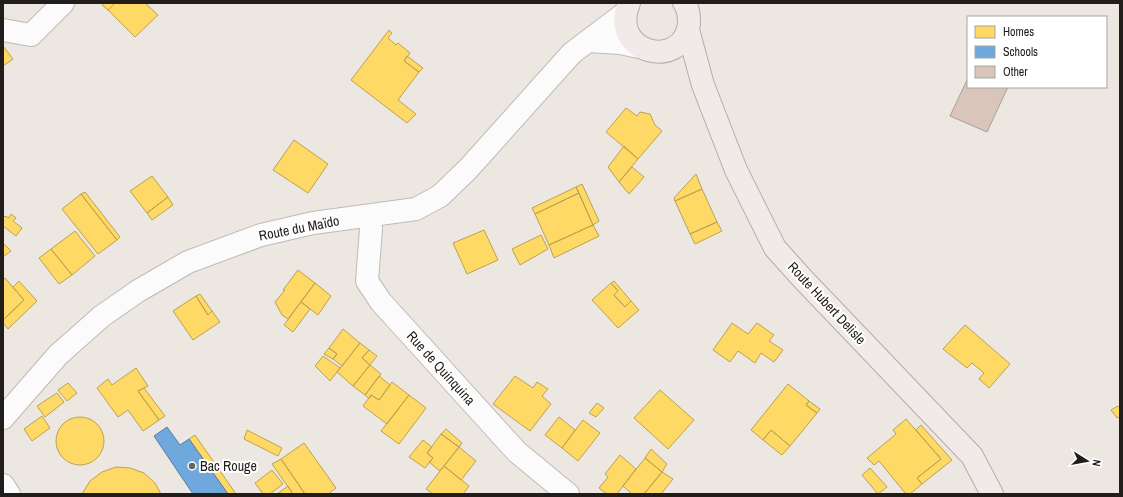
<svg xmlns="http://www.w3.org/2000/svg" width="1123" height="497" font-family="'Archivo Narrow',sans-serif">
	<rect width="100%" height="100%" fill="#ede7e2"/>
	<path fill="#ffd966" stroke="#bca14f" d="M 104,3 L 115,3 L 108,10 L 102,5 Z
		M 115,3 L 145,3 L 158,15 L 135,37 L 108,10 Z
		M 389,30 L 392,33 L 388,38 L 396,45 L 398,43 L 410,53 L 404,61 L 419,72 L 398,100 L 416,114 L 407,123 L 351,80 Z
		M 3,46 L 13,59 L 3,66 Z
		M 407,56 L 423,68 L 419,72 L 404,61 Z
		M 626,108 L 637,116 L 640,112 L 650,114 L 655,125 L 662,131 L 638,159 L 606,132 Z
		M 294,140 L 328,164 L 308,193 L 273,170 Z
		M 624,146 L 638,159 L 619,182 L 608,167 Z
		M 632,167 L 644,177 L 629,194 L 619,182 Z
		M 696,174 L 702,189 L 675,201 L 674,198 Z
		M 152,176 L 168,197 L 147,213 L 130,191 Z
		M 582,184 L 599,221 L 593,225 L 576,187 Z
		M 576,187 L 579,193 L 535,214 L 532,208 Z
		M 702,189 L 717,222 L 690,234 L 675,201 Z
		M 85,192 L 120,237 L 117,240 L 81,194 Z
		M 579,193 L 593,225 L 549,245 L 535,214 Z
		M 81,194 L 117,240 L 98,254 L 62,209 Z
		M 168,197 L 173,205 L 152,220 L 147,213 Z
		M 11,214 L 16,218 L 13,221 L 22,228 L 16,236 L 3,226 L 3,218 L 5,216 L 9,218 Z
		M 717,222 L 722,231 L 695,244 L 690,234 Z
		M 593,225 L 599,236 L 554,258 L 549,245 Z
		M 484,230 L 498,260 L 467,274 L 453,243 Z
		M 75,231 L 95,256 L 72,275 L 51,249 Z
		M 541,235 L 548,249 L 520,265 L 512,249 Z
		M 3,243 L 11,251 L 3,257 Z
		M 51,249 L 72,275 L 59,284 L 39,258 Z
		M 298,270 L 315,283 L 288,319 L 282,315 L 275,302 L 285,290 L 283,290 Z
		M 5,278 L 24,300 L 3,320 L 3,279 Z
		M 19,281 L 37,301 L 8,329 L 3,323 L 3,320 L 24,300 L 13,287 Z
		M 614,281 L 631,301 L 625,307 L 614,295 L 618,291 L 611,283 Z
		M 315,283 L 331,296 L 318,315 L 301,302 Z
		M 611,283 L 618,291 L 614,295 L 625,307 L 631,301 L 639,310 L 618,328 L 592,300 Z
		M 200,294 L 212,311 L 208,315 L 196,296 Z
		M 196,296 L 208,315 L 212,311 L 220,322 L 193,340 L 173,311 Z
		M 301,302 L 310,309 L 293,332 L 284,325 Z
		M 732,323 L 748,334 L 757,323 L 774,335 L 769,341 L 783,350 L 774,362 L 761,353 L 755,363 L 738,351 L 730,362 L 713,350 Z
		M 965,325 L 1010,364 L 989,388 L 979,379 L 984,373 L 972,363 L 967,368 L 943,349 Z
		M 343,329 L 360,343 L 342,366 L 333,359 L 337,354 L 329,348 Z
		M 360,343 L 369,350 L 362,358 L 370,365 L 353,386 L 337,372 Z
		M 329,348 L 337,354 L 333,359 L 324,354 Z
		M 369,350 L 377,356 L 370,365 L 362,358 Z
		M 323,356 L 340,368 L 330,381 L 315,366 Z
		M 370,365 L 381,374 L 365,395 L 353,386 Z
		M 136,368 L 148,386 L 138,391 L 159,420 L 143,431 L 128,410 L 118,417 L 97,388 L 108,379 L 112,385 Z
		M 379,376 L 390,385 L 379,400 L 371,395 L 369,399 L 365,395 Z
		M 515,376 L 533,388 L 537,382 L 548,389 L 542,396 L 551,404 L 530,431 L 493,404 Z
		M 392,382 L 409,395 L 387,424 L 363,406 L 371,395 L 379,400 Z
		M 68,383 L 77,393 L 67,401 L 58,390 Z
		M 788,384 L 809,401 L 806,405 L 817,413 L 790,446 L 771,430 L 763,440 L 751,430 Z
		M 144,388 L 165,416 L 159,420 L 138,391 Z
		M 660,390 L 694,420 L 668,449 L 634,418 Z
		M 57,393 L 64,402 L 45,417 L 37,406 Z
		M 409,395 L 426,408 L 399,444 L 381,431 Z
		M 809,401 L 820,409 L 817,413 L 806,405 Z
		M 597,403 L 604,408 L 596,417 L 589,413 Z
		M 1118,406 L 1120,408 L 1120,417 L 1117,418 L 1111,410 Z
		M 42,416 L 50,428 L 32,441 L 24,429 Z
		M 559,417 L 575,430 L 562,448 L 545,435 Z
		M56 441a24 24 0 1 1 48 0a24 24 0 1 1-48 0Z
		M 906,419 L 941,459 L 917,478 L 922,484 L 910,494 L 906,494 L 879,461 L 874,465 L 867,458 L 896,434 L 893,430 Z
		M 583,420 L 600,433 L 578,461 L 562,448 Z
		M 921,425 L 952,460 L 922,484 L 917,478 L 941,459 L 916,430 Z
		M 446,429 L 462,443 L 459,447 L 441,434 Z
		M 247,430 L 282,448 L 278,456 L 244,439 Z
		M 771,430 L 790,446 L 782,455 L 763,440 Z
		M 441,434 L 459,447 L 440,471 L 429,462 L 433,458 L 427,453 Z
		M 195,435 L 236,494 L 228,494 L 189,439 Z
		M 423,440 L 432,447 L 427,453 L 433,458 L 425,468 L 409,457 Z
		M 304,443 L 336,488 L 328,494 L 305,494 L 281,459 Z
		M 459,447 L 476,461 L 461,480 L 444,466 Z
		M 651,449 L 667,464 L 662,472 L 645,458 Z
		M 620,455 L 636,469 L 617,494 L 607,494 L 599,488 L 608,477 L 605,474 Z
		M 645,458 L 662,472 L 644,494 L 632,494 L 623,486 Z
		M 281,459 L 305,494 L 293,494 L 272,464 Z
		M 444,466 L 469,486 L 463,494 L 433,494 L 426,489 Z
		M 116,467 L 130,468 L 144,473 L 155,483 L 161,494 L 82,494 L 90,481 L 102,472 Z
		M 870,468 L 887,487 L 878,494 L 862,475 Z
		M 272,470 L 283,484 L 270,494 L 263,494 L 255,483 Z
		M 662,472 L 673,479 L 661,494 L 644,494 Z
		M 288,486 L 293,494 L 277,494 Z"/>
	<path fill="#6fa8dc" stroke="#587ea2" d="M 167,427 L 180,445 L 189,439 L 228,494 L 193,494 L 154,436 Z"/>
	<path fill="#d9c5ba" stroke="#a7a29f" d="M 968,78 L 968,87 L 1008,87 L 987,132 L 950,116 Z"/>
	<g fill="none" stroke-linecap="round" stroke-linejoin="round">
		<g stroke="#bfbab6" stroke-width="24">
			<path id="minor" d="M 3,30 L 31,35 L 63,3
				M 588,41 L 620,43 L 639,47
				M 370,216 L 371,229 L 367,281 L 381,302 L 517,452 L 568,494
				M 3,418 L 58,355 L 102,316 L 138,291 L 188,262 L 261,235 L 313,223 L 416,209 L 440,196 L 468,169 L 572,53 L 625,13
				M 3,485 L 9,494"/>
		</g>
		<g stroke="#b8aba6" stroke-width="24">
			<path id="major" d="M 629,3 C 608,54 683,71 689,24 C 689,17 689,9 684,3
				M 688,30 L 703,85 L 736,170 L 775,248 L 801,277 L 972,456 L 992,494"/>
		</g>
		<use href="#minor" stroke="#fcfbfb" stroke-width="22"/>
		<use href="#major" stroke="#f1eae8" stroke-width="22"/>
	</g>
	<circle fill="#686460" stroke="#fff" stroke-width="1.5" cx="192" cy="466" r="4"/>
	<g text-anchor="middle" stroke-width="4" stroke-linejoin="round" paint-order="stroke">
		<g font-size="14" fill="#211d1a" stroke="#fff">
			<text transform="translate(299 228) rotate(-11)" y="5">Route du Maïdo</text>
			<text transform="translate(827 303) rotate(47)" y="5">Route Hubert Delisle</text>
			<text transform="translate(441 368) rotate(48)" y="5">Rue de Quinquina</text>
		</g>
		<g font-size="14" fill="#211d1a" stroke="#fff" text-anchor="start">
			<text x="200" y="471">Bac Rouge</text>
		</g>
	</g>
	<rect width="1123" height="497" fill="none" stroke="#211d1a" stroke-width="8"/>
	<rect x="967" y="16" width="140" height="72" fill="#ffffff" stroke="#a6a5a3"/>
	<rect x="975" y="26" width="20" height="12" fill="#ffd966" stroke="#a6a5a3"/>
	<text x="1003" y="36" font-size="12" fill="#211d1a">Homes</text>
	<rect x="975" y="46" width="20" height="12" fill="#6fa8dc" stroke="#a6a5a3"/>
	<text x="1003" y="56" font-size="12" fill="#211d1a">Schools</text>
	<rect x="975" y="66" width="20" height="12" fill="#d9c5ba" stroke="#a6a5a3"/>
	<text x="1003" y="76" font-size="12" fill="#211d1a">Other</text>
	<g transform="translate(1087 461) rotate(101)" stroke="#ffffff" stroke-width="3" paint-order="stroke">
	<path d="M0-3L7 15L0 10L-7 15Z" fill="#211d1a"/>
	<text y="-6" font-size="11" font-weight="bold" text-anchor="middle" fill="#211d1a">N</text>
	</g>
</svg>
